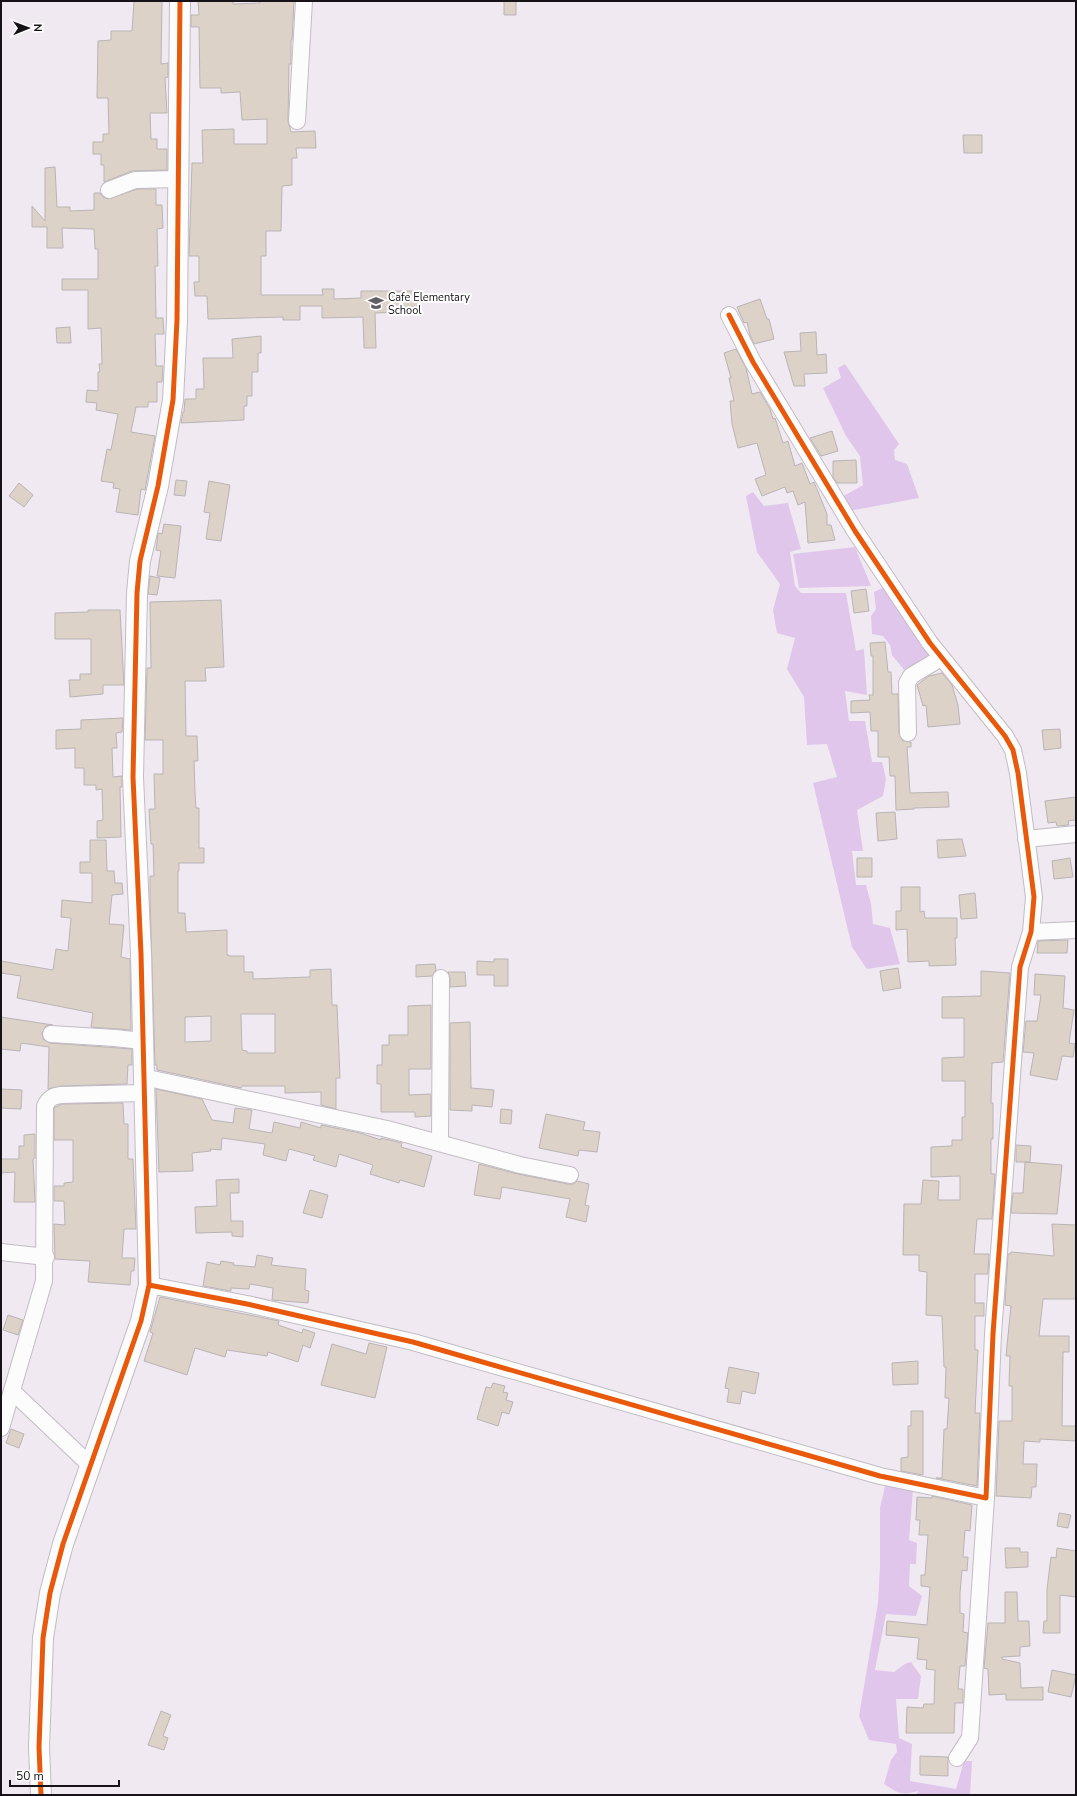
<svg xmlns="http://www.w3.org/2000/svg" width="1077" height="1796" font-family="'Nunito Sans',sans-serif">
	<rect width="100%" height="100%" fill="#f0e9f2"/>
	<path fill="#e0c6ea" d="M 845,364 L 899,444 L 894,450 L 895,460 L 907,464 L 919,498 L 849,511 L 842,497 L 863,485 L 860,456 L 846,436 L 823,388 L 841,378 L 838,368 Z
		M 753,492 L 764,506 L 788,503 L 801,549 L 790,552 L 795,586 L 801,593 L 846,593 L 856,651 L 864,649 L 867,695 L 845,691 L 849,721 L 865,721 L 872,762 L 882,762 L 886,779 L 883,796 L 857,810 L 863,851 L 852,851 L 856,885 L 866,885 L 871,904 L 873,924 L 890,928 L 900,964 L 867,969 L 852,947 L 813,783 L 837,777 L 827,744 L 807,745 L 804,697 L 787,669 L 795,638 L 777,633 L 773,610 L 780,584 L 757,552 L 746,496 Z
		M 855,547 L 871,586 L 799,588 L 793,554 Z
		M 886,586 L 932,655 L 904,670 L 892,655 L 890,645 L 883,636 L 872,634 L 871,616 L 876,609 L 874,592 Z
		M 886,1482 L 913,1489 L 909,1540 L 917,1543 L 916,1564 L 910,1564 L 909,1586 L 922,1596 L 916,1616 L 886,1614 L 875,1670 L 894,1672 L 905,1664 L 911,1662 L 921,1676 L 918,1699 L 896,1699 L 899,1738 L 912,1744 L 910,1781 L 956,1789 L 964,1761 L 972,1761 L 970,1795 L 916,1795 L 918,1791 C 901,1796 898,1793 884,1784 L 891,1760 L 897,1752 L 896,1744 L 869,1740 L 859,1716 L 878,1603 L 880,1565 L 880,1508 Z"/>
	<path fill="#ddd2c7" stroke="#b9b4b5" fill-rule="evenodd" d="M 134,1 L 162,1 L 161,64 L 168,63 L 168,77 L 165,78 L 167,113 L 150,113 L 151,139 L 157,139 L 157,149 L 167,149 L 167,170 L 132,171 L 104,182 L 104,165 L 101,165 L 101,154 L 93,154 L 93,142 L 103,142 L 103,134 L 109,134 L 108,98 L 97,98 L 98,41 L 111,40 L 111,31 L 132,31 Z
		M 198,1 L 233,1 L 233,4 L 260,3 L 260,1 L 294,1 L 292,40 L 291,40 L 291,64 L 289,64 L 288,121 L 291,132 L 315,131 L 316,148 L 296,148 L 297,158 L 292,158 L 292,185 L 282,186 L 281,231 L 266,231 L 266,256 L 261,256 L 261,295 L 323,295 L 322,289 L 334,289 L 334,299 L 361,298 L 361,291 L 419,291 L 420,306 L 405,307 L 405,312 L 375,313 L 376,348 L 364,348 L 363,317 L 322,318 L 322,306 L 300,306 L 300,320 L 283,320 L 283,317 L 208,319 L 207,296 L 195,296 L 194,282 L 199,282 L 199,256 L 189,256 L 192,163 L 203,163 L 202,130 L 234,129 L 234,144 L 267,144 L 267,119 L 242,120 L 240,92 L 221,93 L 221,88 L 200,88 L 199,27 L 191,27 L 191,15 L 199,15 Z
		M 504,1 L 516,1 L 516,15 L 504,15 Z
		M 963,135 L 982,135 L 982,153 L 964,153 Z
		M 55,167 L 57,207 L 70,207 L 70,211 L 94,210 L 94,193 L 100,193 L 103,197 L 108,199 L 137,189 L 156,189 L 156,205 L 162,205 L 163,228 L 157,229 L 158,266 L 155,266 L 156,318 L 163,318 L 164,334 L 155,334 L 156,366 L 163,366 L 162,382 L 157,382 L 157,402 L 148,402 L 148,407 L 136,407 L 131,432 L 155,436 L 145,490 L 141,489 L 138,515 L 116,512 L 120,489 L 113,488 L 114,483 L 101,481 L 107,449 L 111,450 L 118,414 L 96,410 L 97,403 L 86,402 L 87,390 L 98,391 L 98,372 L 100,372 L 99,364 L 102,364 L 101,328 L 88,329 L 88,290 L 62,290 L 62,279 L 98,279 L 98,249 L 95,249 L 94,229 L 62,228 L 63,248 L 47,248 L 47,227 L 32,227 L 32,206 L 45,221 L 45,168 Z
		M 760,299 L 767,319 L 769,319 L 774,339 L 754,344 L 750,335 L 747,322 L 744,323 L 737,307 Z
		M 70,327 L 71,343 L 57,343 L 56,328 Z
		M 816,332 L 817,355 L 826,354 L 827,373 L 804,374 L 805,386 L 794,386 L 784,352 L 801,351 L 800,333 Z
		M 261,336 L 261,353 L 258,353 L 258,372 L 252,372 L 252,396 L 247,396 L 247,406 L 244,406 L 244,420 L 181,423 L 183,412 L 184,412 L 185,399 L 196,399 L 196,389 L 204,389 L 203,358 L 233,358 L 232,339 Z
		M 736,349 L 746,368 L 752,394 L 760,392 L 770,409 L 773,419 L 775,418 L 783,443 L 788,441 L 795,466 L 802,463 L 810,484 L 814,482 L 827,514 L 827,525 L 831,525 L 835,540 L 808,543 L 805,502 L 798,505 L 793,491 L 787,493 L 785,487 L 762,496 L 755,479 L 766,475 L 757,443 L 738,448 L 732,424 L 730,401 L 734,401 L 729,378 L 731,378 L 724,353 Z
		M 832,431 L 838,451 L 821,456 L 810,438 Z
		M 856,460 L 857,483 L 837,483 L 833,477 L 833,461 Z
		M 176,480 L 187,481 L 185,496 L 174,495 Z
		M 209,481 L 230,485 L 221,541 L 206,539 L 210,513 L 204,512 Z
		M 19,483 L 33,495 L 24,507 L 9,496 Z
		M 164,524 L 181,526 L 175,578 L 157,576 L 161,551 L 156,550 L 158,533 L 162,534 Z
		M 150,576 L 160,578 L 157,595 L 148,594 Z
		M 866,589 L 869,611 L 854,613 L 851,591 Z
		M 221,600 L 224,667 L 205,668 L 206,681 L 185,681 L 186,736 L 197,736 L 198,761 L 194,761 L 195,793 L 196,808 L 199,808 L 199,848 L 204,848 L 204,863 L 179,863 L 179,871 L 178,871 L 178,913 L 185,913 L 186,932 L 227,930 L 227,955 L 229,955 L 229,956 L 244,956 L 244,972 L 253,972 L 253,979 L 310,977 L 310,970 L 331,969 L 332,1005 L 337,1005 L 340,1078 L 336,1078 L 336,1109 L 321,1105 L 321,1092 L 285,1093 L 285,1086 L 242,1086 L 241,1088 L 157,1070 L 157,1065 L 155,1065 L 150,900 L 150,876 L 154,876 L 153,844 L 151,844 L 149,809 L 155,809 L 154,774 L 163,774 L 163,740 L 145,740 L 147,668 L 151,668 L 150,602 ZM 241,1014 L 275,1014 L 275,1053 L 247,1053 L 247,1051 L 242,1050 ZM 211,1016 L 211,1041 L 185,1042 L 185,1017 Z
		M 88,610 L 120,610 L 124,685 L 103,685 L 103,694 L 70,697 L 69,680 L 80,680 L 80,674 L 91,674 L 91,639 L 55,639 L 55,613 L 88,612 Z
		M 885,642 L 888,672 L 891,672 L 892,694 L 898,694 L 899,734 L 903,741 L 911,742 L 911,747 L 907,747 L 910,793 L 948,792 L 949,807 L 914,808 L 914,809 L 896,810 L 895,776 L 890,776 L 889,757 L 878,757 L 878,731 L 871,731 L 870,712 L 851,713 L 851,701 L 870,700 L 869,695 L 873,695 L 873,656 L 871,656 L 870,643 Z
		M 942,673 L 952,685 L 958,705 L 960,724 L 928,727 L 926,705 L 923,706 L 917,685 L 929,676 Z
		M 123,718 L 122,732 L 116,733 L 117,748 L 112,748 L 113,777 L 122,776 L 122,787 L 120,787 L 121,837 L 97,838 L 97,821 L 103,820 L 102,789 L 96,790 L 96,785 L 84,785 L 84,768 L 75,768 L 75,748 L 56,749 L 56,730 L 81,729 L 81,720 Z
		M 1060,729 L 1061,748 L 1044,750 L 1042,730 Z
		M 1076,797 L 1076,820 L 1068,821 L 1069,825 L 1057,826 L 1056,822 L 1048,823 L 1045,801 Z
		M 895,812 L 897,839 L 878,841 L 876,813 Z
		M 962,839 L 966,856 L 938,858 L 937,840 Z
		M 90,840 L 106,840 L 107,871 L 114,871 L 115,883 L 122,883 L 123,894 L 112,895 L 109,924 L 124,925 L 121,957 L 130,959 L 131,1030 L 91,1027 L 93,1013 L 17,998 L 21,976 L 1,973 L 1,961 L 53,970 L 56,949 L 68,951 L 71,918 L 61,917 L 62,900 L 92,903 L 92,873 L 80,873 L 80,862 L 90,862 Z
		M 857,858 L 872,858 L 872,877 L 857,877 Z
		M 1070,858 L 1073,877 L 1054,879 L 1052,861 Z
		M 901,887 L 920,887 L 920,912 L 924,911 L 925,918 L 957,918 L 957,938 L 955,938 L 956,965 L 929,966 L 929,961 L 908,962 L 907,929 L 896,930 L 896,911 L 901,911 Z
		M 975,893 L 977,918 L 961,919 L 959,895 Z
		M 1068,940 L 1067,953 L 1037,953 L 1038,941 Z
		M 494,959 L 508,959 L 508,986 L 494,986 L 494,975 L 477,975 L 477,961 L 494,962 Z
		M 435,964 L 436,970 L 432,976 L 416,977 L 416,965 Z
		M 898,968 L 901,988 L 883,991 L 880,971 Z
		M 981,971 L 1010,973 L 1003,1062 L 992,1063 L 991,1103 L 993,1103 L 993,1139 L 991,1139 L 991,1174 L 995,1174 L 992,1219 L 977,1219 L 974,1254 L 989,1254 L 988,1274 L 975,1274 L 975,1303 L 984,1303 L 984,1316 L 975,1316 L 975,1350 L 978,1350 L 975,1413 L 980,1413 L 977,1486 L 936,1478 L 942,1478 L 944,1429 L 947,1429 L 949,1398 L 945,1398 L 946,1367 L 944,1367 L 942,1316 L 926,1315 L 927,1272 L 919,1271 L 919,1255 L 903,1255 L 904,1204 L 921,1204 L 923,1180 L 939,1181 L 938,1200 L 960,1200 L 960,1176 L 931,1177 L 931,1147 L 952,1146 L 952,1140 L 962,1140 L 962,1117 L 965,1117 L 965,1081 L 942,1081 L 942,1058 L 964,1057 L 964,1018 L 942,1018 L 942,997 L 981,996 Z
		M 448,972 L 465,972 L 466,986 L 450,987 L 450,978 Z
		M 1035,974 L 1065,976 L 1063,1008 L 1074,1010 L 1069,1043 L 1075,1044 L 1073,1057 L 1062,1056 L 1057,1080 L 1030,1075 L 1034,1053 L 1023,1052 L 1026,1021 L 1037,1021 L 1041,995 L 1034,995 Z
		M 431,1005 L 431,1069 L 409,1069 L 409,1095 L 431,1094 L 431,1116 L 415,1117 L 415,1112 L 381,1112 L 381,1084 L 377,1084 L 377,1065 L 382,1065 L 382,1045 L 389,1045 L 389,1035 L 408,1035 L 408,1006 Z
		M 1,1017 L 53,1025 L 46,1026 L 42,1033 L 43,1039 L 50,1043 L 132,1049 L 132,1065 L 128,1065 L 127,1084 L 61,1086 L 48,1089 L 49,1047 L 21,1043 L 20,1051 L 1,1049 Z
		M 470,1022 L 471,1088 L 494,1090 L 492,1107 L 472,1105 L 472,1111 L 450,1110 L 450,1023 Z
		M 1,1089 L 22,1090 L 21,1109 L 1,1108 Z
		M 156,1089 L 202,1099 L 212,1120 L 233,1123 L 235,1108 L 252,1110 L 249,1129 L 272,1133 L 274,1122 L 300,1128 L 301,1122 L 321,1128 L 321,1125 L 360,1133 L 381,1140 L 381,1138 L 402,1143 L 401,1147 L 432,1156 L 424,1187 L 400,1180 L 399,1183 L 370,1174 L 373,1165 L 339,1154 L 336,1167 L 313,1160 L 315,1156 L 289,1149 L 286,1161 L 263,1155 L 265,1144 L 222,1138 L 221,1150 L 210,1149 L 211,1151 L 192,1153 L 193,1171 L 159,1172 Z
		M 123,1103 L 124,1124 L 128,1124 L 128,1159 L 133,1159 L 136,1229 L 124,1229 L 122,1258 L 135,1258 L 134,1271 L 131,1271 L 130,1285 L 88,1282 L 90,1261 L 55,1259 L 54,1224 L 65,1225 L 64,1201 L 54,1201 L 54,1186 L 64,1186 L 64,1183 L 73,1182 L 73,1140 L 54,1140 L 54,1108 L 62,1104 Z
		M 501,1109 L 512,1110 L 511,1124 L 500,1123 Z
		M 546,1114 L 585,1122 L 583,1130 L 600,1132 L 597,1152 L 579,1150 L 578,1156 L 539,1148 Z
		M 35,1134 L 35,1158 L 33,1159 L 35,1202 L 14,1202 L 15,1172 L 1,1173 L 1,1159 L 19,1159 L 19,1146 L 24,1146 L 24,1135 Z
		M 1016,1145 L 1031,1146 L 1030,1162 L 1016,1162 Z
		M 1025,1162 L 1062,1165 L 1057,1214 L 1011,1213 L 1013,1193 L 1023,1193 Z
		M 479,1164 L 518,1174 L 568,1184 L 573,1184 L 577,1181 L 589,1184 L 585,1205 L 589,1206 L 586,1222 L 566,1217 L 570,1199 L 502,1187 L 500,1199 L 474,1195 Z
		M 239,1179 L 239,1193 L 230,1193 L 231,1221 L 243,1221 L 243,1237 L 232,1236 L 232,1232 L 196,1233 L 195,1207 L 217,1206 L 216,1180 Z
		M 310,1190 L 328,1195 L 322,1218 L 303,1213 Z
		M 1052,1224 L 1076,1225 L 1076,1299 L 1043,1299 L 1039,1336 L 1069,1336 L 1069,1352 L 1063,1352 L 1062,1426 L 1076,1426 L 1076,1441 L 1040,1439 L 1040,1442 L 1024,1441 L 1023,1464 L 1037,1464 L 1036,1487 L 1032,1487 L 1031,1498 L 996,1496 L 999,1421 L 1012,1421 L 1012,1386 L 1009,1386 L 1010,1356 L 1006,1356 L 1011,1306 L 1005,1305 L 1008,1254 L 1010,1254 L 1011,1252 L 1054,1256 Z
		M 257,1255 L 273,1258 L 271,1265 L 306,1269 L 305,1290 L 309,1291 L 308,1303 L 272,1300 L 273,1288 L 250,1284 L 249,1289 L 231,1288 L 231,1291 L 203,1286 L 207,1262 L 220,1265 L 221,1261 L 234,1263 L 233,1265 L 255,1267 Z
		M 160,1297 L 279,1321 L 278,1325 L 302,1333 L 303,1329 L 315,1333 L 310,1348 L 303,1345 L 298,1362 L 268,1352 L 267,1356 L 227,1350 L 225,1357 L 195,1348 L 187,1375 L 144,1361 L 153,1333 L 150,1332 Z
		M 8,1315 L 23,1320 L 18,1335 L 3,1330 Z
		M 369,1343 L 387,1347 L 375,1398 L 321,1385 L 332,1344 L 366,1354 Z
		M 918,1361 L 918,1384 L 893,1385 L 892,1363 Z
		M 729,1367 L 759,1373 L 755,1394 L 742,1391 L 740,1404 L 727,1402 L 729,1389 L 725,1388 Z
		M 493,1383 L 505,1386 L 503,1392 L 508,1393 L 506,1400 L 513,1402 L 509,1414 L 502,1412 L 498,1426 L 477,1419 L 486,1387 L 491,1388 Z
		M 911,1411 L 923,1411 L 923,1475 L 901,1471 L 901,1458 L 908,1457 L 908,1426 L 911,1426 Z
		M 11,1429 L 24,1434 L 19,1448 L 6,1443 Z
		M 932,1496 L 972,1505 L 970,1531 L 965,1530 L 963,1557 L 968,1557 L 967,1571 L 962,1570 L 960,1593 L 960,1613 L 964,1614 L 963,1632 L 968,1633 L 965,1666 L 960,1666 L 958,1689 L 963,1689 L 963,1703 L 955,1703 L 954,1733 L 906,1733 L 907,1707 L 923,1708 L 924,1704 L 934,1704 L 935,1670 L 926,1669 L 927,1660 L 917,1659 L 919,1638 L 886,1635 L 887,1621 L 927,1625 L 930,1587 L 921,1586 L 921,1575 L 925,1575 L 928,1535 L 919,1535 L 920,1520 L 916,1520 L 917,1497 L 932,1498 Z
		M 1059,1513 L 1071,1515 L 1068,1528 L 1057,1526 Z
		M 1005,1548 L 1020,1548 L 1020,1552 L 1028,1552 L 1028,1567 L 1006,1568 Z
		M 1057,1548 L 1076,1551 L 1076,1597 L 1060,1595 L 1060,1633 L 1043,1633 L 1044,1621 L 1047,1621 L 1047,1589 L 1051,1557 L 1056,1558 Z
		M 1005,1592 L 1017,1592 L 1018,1621 L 1029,1621 L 1030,1646 L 1020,1647 L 1020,1656 L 1002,1657 L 1002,1659 L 1020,1663 L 1021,1688 L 1043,1687 L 1043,1700 L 1006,1700 L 1006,1694 L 989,1695 L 988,1669 L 984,1668 L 988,1623 L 1005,1623 Z
		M 1052,1670 L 1076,1675 L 1071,1697 L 1048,1692 Z
		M 161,1711 L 171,1715 L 163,1736 L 168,1738 L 164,1750 L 148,1745 Z
		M 920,1756 L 948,1757 L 948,1776 L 920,1775 Z"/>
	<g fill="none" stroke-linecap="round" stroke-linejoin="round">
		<g stroke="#c2bcc3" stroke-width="18">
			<path id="minor" d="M 297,121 L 304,1
				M 109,190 L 135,180 L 179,179
				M 908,733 L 907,683 L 911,676 L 941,658
				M 1026,839 L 1076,834
				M 1031,932 L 1076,930
				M 51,1034 L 115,1038 L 142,1041
				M 143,1077 L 387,1129 L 520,1165 L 570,1175
				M 440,1143 L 441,978
				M 1,1252 L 46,1257
				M 149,1285 L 247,1304 L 413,1342 L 880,1476 L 986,1498 L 993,1334 L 1020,967 L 1031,932 L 1034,897 L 1018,773 L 1013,750 L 1005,736 L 930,643 L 855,531 L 753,362 L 729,315
				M 12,1391 L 91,1466
				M 1,1428 L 44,1281 L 45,1106 C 49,1098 53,1096 61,1095 L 143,1093
				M 957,1758 L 970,1738 L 986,1498"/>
		</g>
		<g stroke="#c2bcc3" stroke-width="22">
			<path id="tertiary" d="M 41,1795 L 39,1747 L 43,1638 L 50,1593 L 63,1544 L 141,1321 L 149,1285 L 141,954 L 133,777 L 137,593 L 140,561 L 158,486 L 173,400 L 177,320 L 180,1"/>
		</g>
		<use href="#minor" stroke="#fdfcfd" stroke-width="16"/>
		<use href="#tertiary" stroke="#fdfcfd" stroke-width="20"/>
		<g stroke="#fff" stroke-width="8">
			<path id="cycleway" d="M 149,1285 L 247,1304 L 413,1342 L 880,1476 L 986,1498 L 993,1334 L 1020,967 L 1031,932 L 1034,897 L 1018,773 L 1013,750 L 1005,736 L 930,643 L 855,531 L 753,362 L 729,315
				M 41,1795 L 39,1747 L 43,1638 L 50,1593 L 63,1544 L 141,1321 L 149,1285 L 141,954 L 133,777 L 137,593 L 140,561 L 158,486 L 173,400 L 177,320 L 180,1"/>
		</g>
		<use href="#cycleway" stroke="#e8590c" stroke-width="5"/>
	</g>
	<defs>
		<g id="school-bare" transform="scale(1.2)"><path d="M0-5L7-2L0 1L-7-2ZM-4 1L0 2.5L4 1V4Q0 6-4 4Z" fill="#625d64" stroke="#fff" stroke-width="2.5" paint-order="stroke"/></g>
	</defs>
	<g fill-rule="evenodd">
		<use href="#school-bare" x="376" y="303"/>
	</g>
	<g text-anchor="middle" stroke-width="4" stroke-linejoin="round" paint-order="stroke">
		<g font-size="11" fill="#161217" stroke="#fff" text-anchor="start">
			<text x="388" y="301">Cafe Elementary<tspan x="388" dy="13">School</tspan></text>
		</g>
	</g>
	<rect width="1077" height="1796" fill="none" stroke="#161217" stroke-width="4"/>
	<g transform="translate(28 28) rotate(89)" stroke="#ffffff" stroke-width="3" paint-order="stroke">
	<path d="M0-3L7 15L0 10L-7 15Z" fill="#161217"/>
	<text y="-6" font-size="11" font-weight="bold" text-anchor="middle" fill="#161217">N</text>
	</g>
	<path d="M10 1780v6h109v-6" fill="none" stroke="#161217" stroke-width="2"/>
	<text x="16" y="1780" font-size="12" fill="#161217" stroke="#ffffff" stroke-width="3" paint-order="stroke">50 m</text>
</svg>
